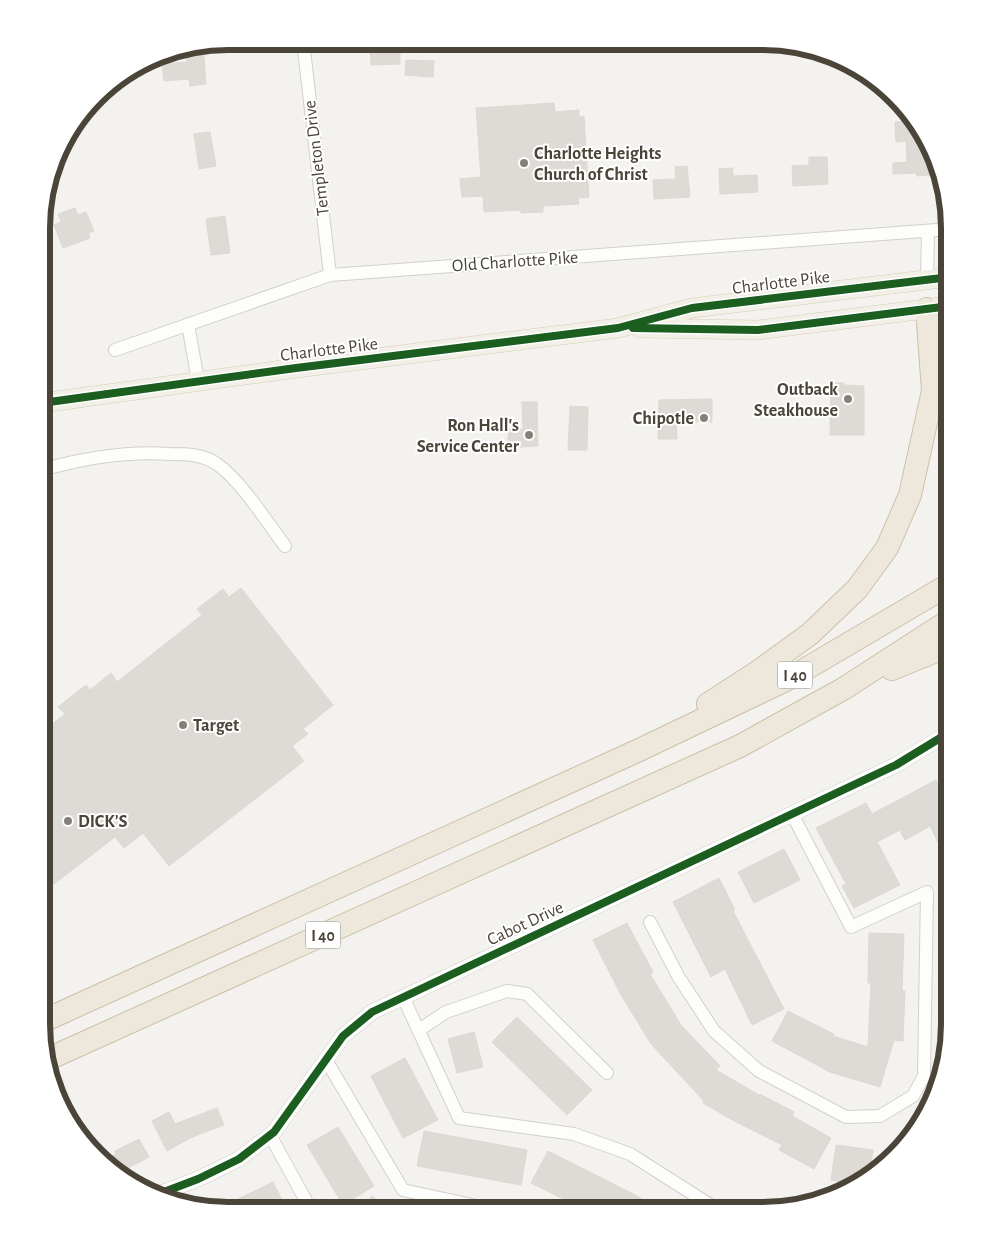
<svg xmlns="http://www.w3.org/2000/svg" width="991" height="1252" font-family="'Alegreya Sans',sans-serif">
	<rect width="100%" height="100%" fill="#f4f2ee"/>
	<path fill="#dedbd6" stroke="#dcd9d4" d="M 370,42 L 400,42 L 400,64 L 371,65 Z
		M 203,45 L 206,84 L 190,86 L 189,79 L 164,81 L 162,64 L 187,62 L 186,48 Z
		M 406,60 L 434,61 L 433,77 L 405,75 Z
		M 554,103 L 555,112 L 579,110 L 579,117 L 584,116 L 589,197 L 578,198 L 579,204 L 543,206 L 543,212 L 521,213 L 521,210 L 484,212 L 483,196 L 462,197 L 460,179 L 481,177 L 476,108 Z
		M 912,121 L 925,135 L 941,174 L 917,176 L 917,173 L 893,174 L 893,163 L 907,162 L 906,141 L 896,142 L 895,122 Z
		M 210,132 L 216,166 L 199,169 L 194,134 Z
		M 809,157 L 827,157 L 828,184 L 793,186 L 792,166 L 809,165 Z
		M 687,166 L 690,197 L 654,199 L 653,180 L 676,179 L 675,167 Z
		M 733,168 L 733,176 L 757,175 L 758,192 L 720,194 L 719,169 Z
		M 75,208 L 78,215 L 86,212 L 94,231 L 88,233 L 90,238 L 63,248 L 54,225 L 61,222 L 58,214 Z
		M 225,216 L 230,253 L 211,255 L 206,219 Z
		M 831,383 L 844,383 L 844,385 L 864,386 L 864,435 L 830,435 Z
		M 712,399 L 712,422 L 676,421 L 677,439 L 658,439 L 659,400 Z
		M 522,402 L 537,402 L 538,446 L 508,448 L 508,429 L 523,429 Z
		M 570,406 L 588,407 L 587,450 L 568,450 Z
		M 241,588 L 333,705 L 303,729 L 308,734 L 292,746 L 304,761 L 169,866 L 143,833 L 124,848 L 115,837 L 46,890 L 42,884 L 42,732 L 65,714 L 58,707 L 86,685 L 90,690 L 111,673 L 117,682 L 202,615 L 197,609 L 223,589 L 229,597 Z
		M 936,780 L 949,805 L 949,865 L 930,826 L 905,840 L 900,830 L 877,842 L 900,885 L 854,908 L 842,886 L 846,884 L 816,828 L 866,803 L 872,814 Z
		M 784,849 L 800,880 L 754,903 L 738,872 Z
		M 719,878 L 735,910 L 733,911 L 784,1009 L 752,1025 L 725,969 L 711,977 L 673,902 Z
		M 627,923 L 653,972 L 650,974 L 681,1025 L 720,1066 L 716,1070 L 759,1095 L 760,1094 L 794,1112 L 792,1116 L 831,1138 L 814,1169 L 779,1150 L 782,1145 L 736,1122 L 703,1103 L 704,1101 L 651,1044 L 621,995 L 593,940 Z
		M 869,933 L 904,934 L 902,991 L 905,991 L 903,1041 L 894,1040 L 880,1087 L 830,1072 L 772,1041 L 788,1011 L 834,1034 L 833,1036 L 868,1047 L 871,983 L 868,983 Z
		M 517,1017 L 592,1090 L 567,1115 L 492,1042 Z
		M 474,1032 L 483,1067 L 457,1073 L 448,1039 Z
		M 405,1058 L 438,1120 L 403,1138 L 371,1076 Z
		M 217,1108 L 224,1125 L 190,1138 L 167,1151 L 152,1121 L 169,1112 L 175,1124 Z
		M 338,1127 L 374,1186 L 343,1205 L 307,1145 Z
		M 424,1131 L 527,1150 L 521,1185 L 417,1166 Z
		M 139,1139 L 149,1157 L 118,1173 L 105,1159 L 116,1154 L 115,1151 Z
		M 836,1145 L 873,1150 L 870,1173 L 858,1184 L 831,1180 Z
		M 548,1151 L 641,1198 L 640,1199 L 663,1210 L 586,1210 L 531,1183 Z
		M 273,1182 L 287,1210 L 241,1210 L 236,1200 Z
		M 372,1196 L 389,1210 L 360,1210 Z"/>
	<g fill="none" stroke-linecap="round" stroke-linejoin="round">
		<g stroke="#d2d0cb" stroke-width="14">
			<path id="minor" d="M 303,41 L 330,275
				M 927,280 L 928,231
				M 188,324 L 198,381
				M 115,350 L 330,275 L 950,229
				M 42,470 C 84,458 126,451 170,454 C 187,454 202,454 217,464 C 242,482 266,521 285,546
				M 650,922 L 678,976 L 714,1031 L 759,1071 L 846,1117 L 880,1116 L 913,1096 L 924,1076 L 927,892 L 851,927 L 792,814
				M 403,997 L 459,1118 L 574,1134 L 630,1154 L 718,1210
				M 419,1030 L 446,1012 L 507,991 L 527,994 L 607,1073
				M 326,1060 L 403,1190 L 495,1210
				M 270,1135 L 311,1210"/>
		</g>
		<g stroke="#d2d0cb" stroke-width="16">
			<path id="tertiary" d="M 156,1195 L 198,1179 L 239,1159 L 274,1132 L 343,1036 L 372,1012 L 896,765 L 950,732"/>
		</g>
		<g stroke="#d6cebb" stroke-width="20">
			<path id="primary" d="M 640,328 L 758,330 L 950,306
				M 42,403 L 296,368 L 618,328 L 692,308 L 950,277"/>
		</g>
		<g stroke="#ccbfa9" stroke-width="24">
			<path id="motorway" d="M 892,669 L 936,651 L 950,644
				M 708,704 L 759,671 L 810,634 L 857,589 L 887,548 L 910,495 L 933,391 L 927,309
				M 41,1022 L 635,752 L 792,677 L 950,584
				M 46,1060 L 740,746 L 843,689 L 950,620"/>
		</g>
		<use href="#minor" stroke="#fdfdfc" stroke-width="12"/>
		<use href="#tertiary" stroke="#fdfdfc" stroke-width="15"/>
		<use href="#primary" stroke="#f2efe6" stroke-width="19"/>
		<use href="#motorway" stroke="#ede8db" stroke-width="22"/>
		<g stroke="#fff" stroke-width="11">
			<path id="cycleway" d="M 633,328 L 758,330 L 950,306
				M 42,403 L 296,368 L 618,328 L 692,308 L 950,277
				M 156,1195 L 198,1179 L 239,1159 L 274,1132 L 343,1036 L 372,1012 L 896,765 L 950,732"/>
		</g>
		<use href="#cycleway" stroke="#1b5e20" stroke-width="8"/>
	</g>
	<g fill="#868178" stroke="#fff" stroke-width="2">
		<circle cx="524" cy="163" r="5"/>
		<circle cx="848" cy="399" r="5"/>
		<circle cx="704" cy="418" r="5"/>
		<circle cx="529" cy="435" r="5"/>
		<circle cx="183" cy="725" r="5"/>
		<circle cx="68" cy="821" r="5"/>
	</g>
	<g text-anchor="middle" stroke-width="4" stroke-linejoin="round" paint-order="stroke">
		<g fill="#fff" stroke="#817c74" stroke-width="1">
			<rect x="777.5" y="661.5" width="35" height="27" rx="4"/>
			<rect x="305.5" y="921.5" width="35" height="27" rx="4"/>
		</g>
		<g font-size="16" font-weight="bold" fill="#4b4439">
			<text x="795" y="681">I 40</text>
			<text x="323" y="941">I 40</text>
		</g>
		<g font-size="18" font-weight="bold" fill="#4b4439" stroke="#fff" text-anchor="start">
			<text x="534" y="159">Charlotte Heights<tspan x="534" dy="21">Church of Christ</tspan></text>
			<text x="838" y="395" text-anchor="end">Outback<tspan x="838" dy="21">Steakhouse</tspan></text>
			<text x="694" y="424" text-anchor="end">Chipotle</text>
			<text x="519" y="431" text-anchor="end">Ron Hall's<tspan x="519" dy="21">Service Center</tspan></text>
			<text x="193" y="731">Target</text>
			<text x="78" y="827">DICK’S</text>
		</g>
		<g font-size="18" fill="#4b4439" stroke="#fff">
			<text transform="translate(316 158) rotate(-97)" y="6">Templeton Drive</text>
			<text transform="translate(515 261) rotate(-4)" y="6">Old Charlotte Pike</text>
			<text transform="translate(781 282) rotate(-7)" y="6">Charlotte Pike</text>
			<text transform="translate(329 349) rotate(-7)" y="6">Charlotte Pike</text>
			<text transform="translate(525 923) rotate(-25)" y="6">Cabot Drive</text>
		</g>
	</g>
	<path d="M0 0H991V1252H0ZM228 50H763A178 178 0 0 1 941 228V1024A178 178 0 0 1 763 1202H228A178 178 0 0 1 50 1024V228A178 178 0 0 1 228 50Z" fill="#fff" fill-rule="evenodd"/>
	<path fill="none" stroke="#4b4439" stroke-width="6" d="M228 50H763A178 178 0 0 1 941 228V1024A178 178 0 0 1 763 1202H228A178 178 0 0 1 50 1024V228A178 178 0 0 1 228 50Z"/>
</svg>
